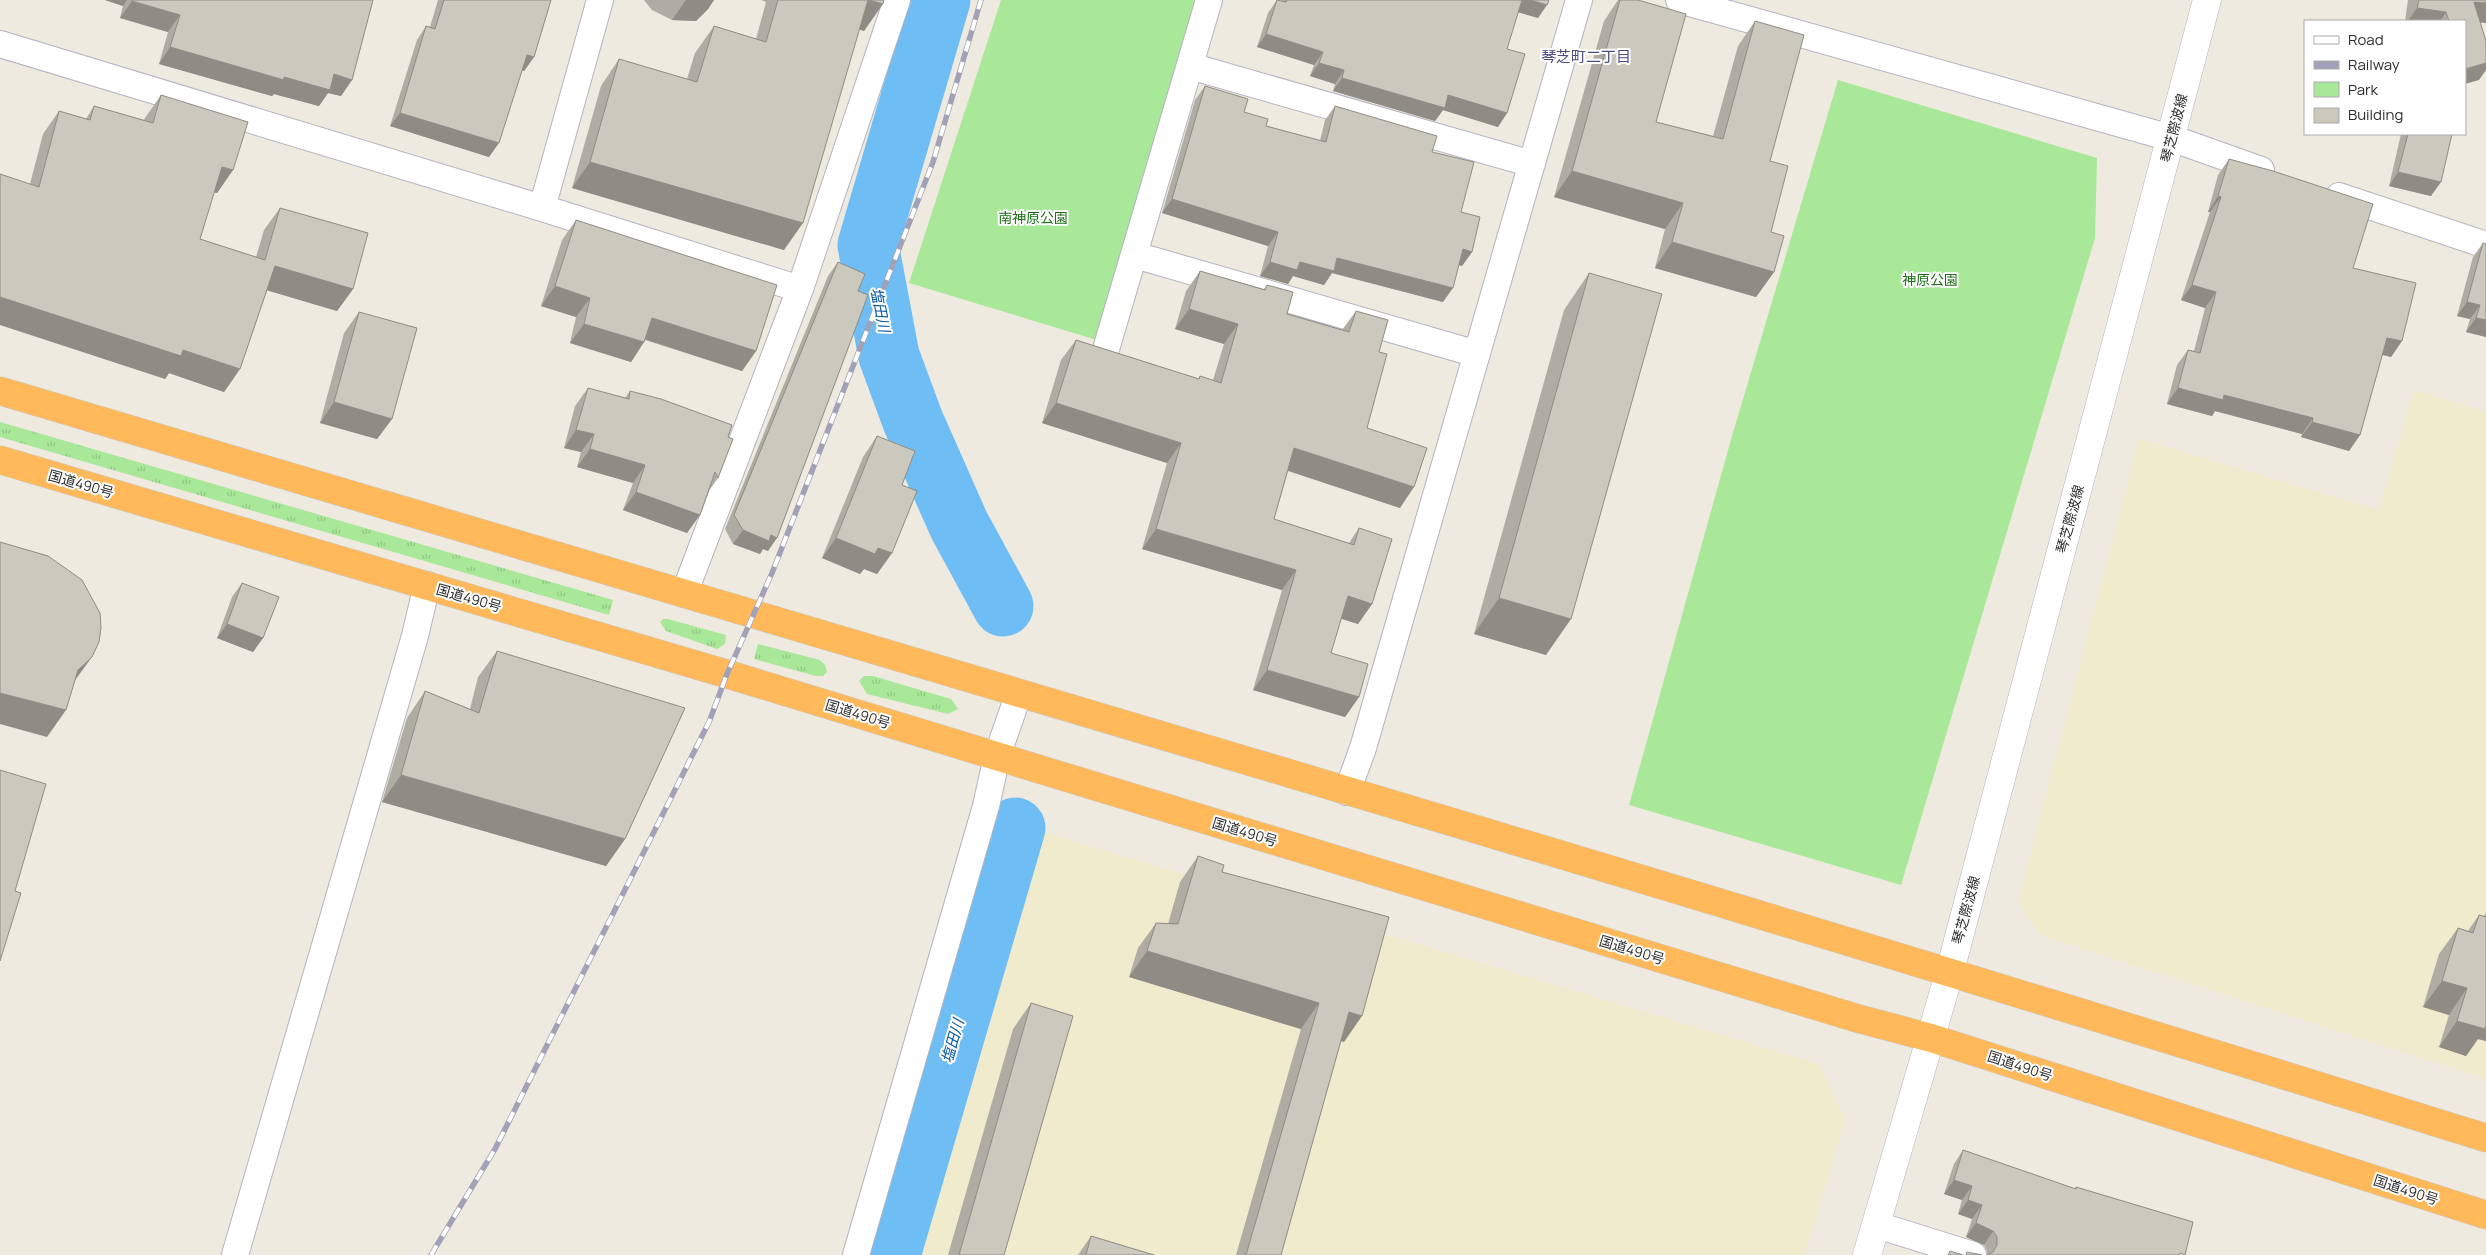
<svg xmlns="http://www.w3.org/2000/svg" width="2486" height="1255" font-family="Manrope,'Noto Sans JP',sans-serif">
	<defs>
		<pattern id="grass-tufts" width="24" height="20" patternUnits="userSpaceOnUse" patternTransform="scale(1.25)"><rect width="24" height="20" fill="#a9e799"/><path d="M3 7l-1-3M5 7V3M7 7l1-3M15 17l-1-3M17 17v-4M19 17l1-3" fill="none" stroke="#92c684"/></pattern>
	</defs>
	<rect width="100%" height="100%" fill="#efeadf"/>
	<path fill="#f1ebce" d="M 2414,390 L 2486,412 L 2486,1079 L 2040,935 L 2018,902 L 2139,439 L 2379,510 Z
		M 1029,828 L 1819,1064 L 1845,1119 L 1805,1255 L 905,1255 Z"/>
	<path fill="url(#grass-tufts)" d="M 0,422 L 613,600 L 609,615 L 0,437 Z
		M 663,619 L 668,619 L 726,635 L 725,644 L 717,649 L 666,631 L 660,622 Z
		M 758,644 L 820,660 L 825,665 L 827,672 L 823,676 L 816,676 L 754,659 Z
		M 864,676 L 873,676 L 951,699 L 958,709 L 948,714 L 867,694 L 859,681 Z"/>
	<path fill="#a9e799" d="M 1001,0 L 1196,0 L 1100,341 L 909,283 Z
		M 1838,80 L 2097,158 L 2095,238 L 1901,885 L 1629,805 L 1732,436 Z"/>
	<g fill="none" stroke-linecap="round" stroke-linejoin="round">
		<path stroke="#6ebef5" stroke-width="61" d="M 940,0 L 868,245 L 889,356 L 913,421 L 959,525 L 1003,606
			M 890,1255 L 1015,828"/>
		<g stroke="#b3b3c1" stroke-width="28">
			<path id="street" d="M 1679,0 L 2171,138 L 2261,170
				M 0,44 L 542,208 L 800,289
				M 1190,66 L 1532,164
				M 2339,196 L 2486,245
				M 542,208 L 600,0
				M 1135,255 L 1477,354
				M 1104,356 L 1209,0
				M 684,594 L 800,289 L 897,0
				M 1347,792 L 1363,748 L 1579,0
				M 1877,1225 L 1973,1255
				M 235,1255 L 415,636 L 427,585
				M 856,1255 L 986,806 L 997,756 L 1019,693"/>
		</g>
		<g stroke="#b3b3c1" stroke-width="29">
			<path id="secondary" d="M 1867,1255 L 1950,971 L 2207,0"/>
		</g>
		<g stroke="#c8c8c8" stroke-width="29">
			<path id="highway" d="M 0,391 C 830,637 1660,880 2486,1138
				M 0,460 L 727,674 L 1856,1018 L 1931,1038 L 2486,1215"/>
		</g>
		<use href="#street" stroke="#fff" stroke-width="26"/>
		<use href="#secondary" stroke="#fff" stroke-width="28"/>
		<use href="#highway" stroke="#ffb95a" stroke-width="28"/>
		<g stroke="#a1a1b8" stroke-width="5.5">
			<path id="rail" d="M 431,1255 L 495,1149 L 709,722 L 727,674 L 772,573 L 933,162 L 981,0"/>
		</g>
		<use href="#rail" stroke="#fff" stroke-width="4" stroke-dasharray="11" stroke-linecap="butt"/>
	</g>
	<path fill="#afaca3" d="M 105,0 L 373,0 L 352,80 L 341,96 L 328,93 L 319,106 L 274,94 L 272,96 L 159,64 L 168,32 L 120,18 L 123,6 Z
		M 438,0 L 551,0 L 534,57 L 524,71 L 522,70 L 489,157 L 390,126 L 417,40 L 426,26 L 430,27 Z
		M 644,0 L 714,0 L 708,9 L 696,21 L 672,20 L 652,10 Z
		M 761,0 L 884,0 L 864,31 L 859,29 L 784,250 L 572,188 L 601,86 L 619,59 L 687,79 L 695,53 L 714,26 L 756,39 L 766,2 Z
		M 1277,0 L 1281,1 L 1282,0 L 1549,0 L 1538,18 L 1518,12 L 1507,49 L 1507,113 L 1498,127 L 1443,110 L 1435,121 L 1333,91 L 1335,84 L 1310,76 L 1314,65 L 1257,47 L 1268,13 Z
		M 1618,0 L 1638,0 L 1656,122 L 1713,136 L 1738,46 L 1755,21 L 1770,161 L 1771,232 L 1774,272 L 1756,297 L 1655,268 L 1665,229 L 1554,197 L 1604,21 Z
		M 2408,0 L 2486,0 L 2480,22 L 2479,80 L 2465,21 L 2405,21 Z
		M 1205,86 L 1244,112 L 1266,126 L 1320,141 L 1325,120 L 1335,106 L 1432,152 L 1461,212 L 1472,252 L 1462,266 L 1459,265 L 1443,302 L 1332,273 L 1324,285 L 1293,276 L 1288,284 L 1260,276 L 1268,246 L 1162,213 L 1195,100 Z
		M 161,95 L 233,170 L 217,193 L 214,192 L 200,239 L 256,257 L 264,230 L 280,208 L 353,289 L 337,311 L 267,290 L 240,369 L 224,392 L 169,373 L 165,379 L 30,184 L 43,134 L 59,111 L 86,119 L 94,106 L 144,120 L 145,118 Z
		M 2401,134 L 2452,134 L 2431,196 L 2389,186 Z
		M 2229,159 L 2353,268 L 2402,341 L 2391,357 L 2382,355 L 2360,435 L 2349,451 L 2301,437 L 2302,434 L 2215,411 L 2212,416 L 2167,404 L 2177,365 L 2188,350 L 2194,351 L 2205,308 L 2181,300 L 2210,212 L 2208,212 L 2218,175 Z
		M 576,220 L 756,351 L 742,371 L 645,340 L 644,342 L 631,362 L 570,343 L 576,317 L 541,306 L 562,240 Z
		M 2483,243 L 2486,244 L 2486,337 L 2466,332 L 2470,319 L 2457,316 L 2473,257 Z
		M 838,262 L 858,291 L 768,551 L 763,549 L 760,554 L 733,544 L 725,529 L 828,276 Z
		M 1200,271 L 1264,289 L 1267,285 L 1287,314 L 1342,330 L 1356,311 L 1379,352 L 1367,428 L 1400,508 L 1288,471 L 1274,519 L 1349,543 L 1359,528 L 1372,604 L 1358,624 L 1341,619 L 1331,653 L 1359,697 L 1345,717 L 1253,690 L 1282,590 L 1142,549 L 1167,463 L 1042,423 L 1061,360 L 1076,340 L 1199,379 L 1200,376 L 1213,380 L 1224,344 L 1175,329 L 1186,291 Z
		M 1589,273 L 1546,655 L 1474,634 L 1564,310 Z
		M 359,312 L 392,419 L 377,439 L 320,423 L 344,333 Z
		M 588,388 L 625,398 L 630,391 L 728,437 L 718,478 L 708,492 L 687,533 L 623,510 L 633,483 L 577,467 L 581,452 L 564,448 L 575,406 Z
		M 877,436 L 902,485 L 892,553 L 877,574 L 864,569 L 860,574 L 822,558 L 863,457 Z
		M 242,583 L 263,638 L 253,652 L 217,638 L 232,597 Z
		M 497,651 L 625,839 L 606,866 L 382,802 L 407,718 L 425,691 L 470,709 L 478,677 Z
		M 1198,856 L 1222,872 L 1389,917 L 1344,1042 L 1341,1041 L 1281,1255 L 1236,1255 L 1301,1029 L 1129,977 L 1138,948 L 1156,923 L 1168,924 L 1180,882 Z
		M 2486,913 L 2486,1041 L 2478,1039 L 2466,1056 L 2439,1047 L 2449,1015 L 2423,1007 L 2439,954 L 2458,928 L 2468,931 L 2479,915 L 2484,916 Z
		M 1031,1003 L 1004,1255 L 948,1255 L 1013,1029 Z
		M 1963,1150 L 2075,1189 L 2076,1187 L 2193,1222 L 1987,1255 L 1987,1251 L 1984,1245 L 1966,1237 L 1972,1219 L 1958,1214 L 1962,1200 L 1944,1194 L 1954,1164 Z
		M 1091,1236 L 1153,1255 L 1078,1255 Z"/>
	<path fill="#8e8c84" d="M 105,0 L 127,0 L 123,6 Z
		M 686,0 L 714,0 L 708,9 L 696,21 L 672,20 Z
		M 867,0 L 883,4 L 864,31 L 849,26 Z
		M 1522,0 L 1530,0 L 1547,5 L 1538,18 L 1514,11 Z
		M 132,1 L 180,15 L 168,32 L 120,18 Z
		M 2474,2 L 2486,3 L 2486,23 L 2461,21 Z
		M 2417,8 L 2446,12 L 2440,21 L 2408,21 Z
		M 1266,34 L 1323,52 L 1314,65 L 1257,47 Z
		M 170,47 L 284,77 L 334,74 L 352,80 L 341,96 L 328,93 L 319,106 L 274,94 L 272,96 L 159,64 Z
		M 527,55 L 534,57 L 524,71 L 517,69 Z
		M 1319,63 L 1344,70 L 1335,84 L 1310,76 Z
		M 2486,63 L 2486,70 L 2479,80 L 2465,84 L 2465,69 Z
		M 1342,78 L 1448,95 L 1507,113 L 1498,127 L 1443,110 L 1435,121 L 1333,91 Z
		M 400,113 L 499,143 L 489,157 L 390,126 Z
		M 590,162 L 803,223 L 784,250 L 572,188 Z
		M 222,167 L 233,170 L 217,193 L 206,190 Z
		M 1572,171 L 1683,203 L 1665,229 L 1554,197 Z
		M 2398,172 L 2441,182 L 2431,196 L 2389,186 Z
		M 2218,196 L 2221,197 L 2210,212 L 2208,212 Z
		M 1172,199 L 1278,232 L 1268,246 L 1162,213 Z
		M 1672,242 L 1774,272 L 1756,297 L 1655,268 Z
		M 1463,249 L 1472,252 L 1462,266 L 1453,263 Z
		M 1337,258 L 1453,288 L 1443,302 L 1332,273 L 1324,285 L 1293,276 L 1288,284 L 1260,276 L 1270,262 Z
		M 275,266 L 353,289 L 337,311 L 259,288 Z
		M 2192,285 L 2216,292 L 2205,308 L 2181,300 Z
		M 555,286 L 590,298 L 576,317 L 541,306 Z
		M 0,297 L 183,350 L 240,369 L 224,392 L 169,373 L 165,379 L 0,325 Z
		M 2467,302 L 2480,305 L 2470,319 L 2457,316 Z
		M 1189,309 L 1238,324 L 1224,344 L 1175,329 Z
		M 652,318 L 756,351 L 742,371 L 638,337 Z
		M 2476,318 L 2486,320 L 2486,337 L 2466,332 Z
		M 584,324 L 644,342 L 631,362 L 570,343 Z
		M 2387,338 L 2402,341 L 2391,357 L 2376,353 Z
		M 2178,388 L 2224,395 L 2313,418 L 2302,434 L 2215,411 L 2212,416 L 2167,404 Z
		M 334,402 L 392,419 L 377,439 L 320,423 Z
		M 1056,403 L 1181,443 L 1167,463 L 1042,423 Z
		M 2312,422 L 2360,435 L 2349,451 L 2301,437 Z
		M 576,430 L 594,434 L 581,452 L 564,448 Z
		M 1294,448 L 1414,487 L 1400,508 L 1280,468 Z
		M 590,449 L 645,465 L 633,483 L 577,467 Z
		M 636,492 L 700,515 L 687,533 L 623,510 Z
		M 1156,529 L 1296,570 L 1282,590 L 1142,549 Z
		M 743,530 L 771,535 L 777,538 L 768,551 L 763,549 L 760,554 L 733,544 Z
		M 836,538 L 878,548 L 892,553 L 877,574 L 864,569 L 860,574 L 822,558 Z
		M 1348,596 L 1372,604 L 1358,624 L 1334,616 Z
		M 1499,598 L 1571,619 L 1546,655 L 1474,634 Z
		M 227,624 L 263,638 L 253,652 L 217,638 Z
		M 92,657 L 73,683 L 78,670 Z
		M 1267,670 L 1359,697 L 1345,717 L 1253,690 Z
		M 0,693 L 66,710 L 47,737 L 0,724 Z
		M 401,775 L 625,839 L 606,866 L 382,802 Z
		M 1147,951 L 1319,1003 L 1301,1029 L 1129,977 Z
		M 2442,981 L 2467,988 L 2449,1015 L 2423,1007 Z
		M 1349,1012 L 1362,1016 L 1344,1042 L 1331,1038 Z
		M 2486,1017 L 2486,1041 L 2478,1039 L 2466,1056 L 2439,1047 L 2457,1021 Z
		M 1954,1180 L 1972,1186 L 1962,1200 L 1944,1194 Z
		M 1968,1200 L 1982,1205 L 1972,1219 L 1958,1214 Z
		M 1976,1223 L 1993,1231 L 1984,1245 L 1966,1237 Z"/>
	<path fill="#cbc8bd" stroke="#8e8c84" d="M 132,0 L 373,0 L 352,80 L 334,74 L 330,90 L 284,77 L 284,80 L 170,47 L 180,15 L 132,1 Z
		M 444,0 L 551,0 L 534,57 L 527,55 L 499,143 L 400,113 L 426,26 L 435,29 Z
		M 778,0 L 868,0 L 803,223 L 590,162 L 619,59 L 697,82 L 714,26 L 766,42 Z
		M 869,0 L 884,0 L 883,4 Z
		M 1277,0 L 1286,2 L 1287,0 L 1522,0 L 1507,49 L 1525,54 L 1507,113 L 1448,95 L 1445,108 L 1342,78 L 1344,70 L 1319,63 L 1323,52 L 1266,34 Z
		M 1530,0 L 1549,0 L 1547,5 Z
		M 1620,0 L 1638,0 L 1686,14 L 1656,122 L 1723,139 L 1755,21 L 1804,35 L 1770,161 L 1788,166 L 1771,232 L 1784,236 L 1774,272 L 1672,242 L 1683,203 L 1572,171 Z
		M 2419,0 L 2486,0 L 2486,3 L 2474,2 L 2486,41 L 2486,63 L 2465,69 L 2465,21 L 2449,21 L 2446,12 L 2417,8 Z
		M 1205,86 L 1248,99 L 1244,112 L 1268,119 L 1266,126 L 1326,142 L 1335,106 L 1437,136 L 1432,152 L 1474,162 L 1461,212 L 1480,217 L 1472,252 L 1463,249 L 1453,288 L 1337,258 L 1334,271 L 1300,262 L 1297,270 L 1270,262 L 1278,232 L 1172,199 Z
		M 161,95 L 248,122 L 233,170 L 222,167 L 200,239 L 265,260 L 280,208 L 368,233 L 353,289 L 275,266 L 240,369 L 183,350 L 181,356 L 0,297 L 0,174 L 39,187 L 59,111 L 90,120 L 94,106 L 153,123 Z
		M 2408,134 L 2452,134 L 2441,182 L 2398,172 Z
		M 2229,159 L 2273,171 L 2373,204 L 2353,268 L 2416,283 L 2402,341 L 2387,338 L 2360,435 L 2312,422 L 2313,418 L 2224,395 L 2223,400 L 2178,388 L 2188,350 L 2200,353 L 2216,292 L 2192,285 L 2221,197 L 2218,196 Z
		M 576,220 L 777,285 L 756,351 L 652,318 L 644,342 L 584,324 L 590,298 L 555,286 Z
		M 2483,243 L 2486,244 L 2486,320 L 2476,318 L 2480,305 L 2467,302 Z
		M 838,262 L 865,274 L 858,291 L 868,295 L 777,538 L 771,535 L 769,541 L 743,530 L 734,515 Z
		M 1200,271 L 1265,290 L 1267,285 L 1293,292 L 1287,314 L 1349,332 L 1356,311 L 1388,320 L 1379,352 L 1387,354 L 1367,428 L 1427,448 L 1414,487 L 1294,448 L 1274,519 L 1354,545 L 1359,528 L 1392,539 L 1372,604 L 1348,596 L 1331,653 L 1368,664 L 1359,697 L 1267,670 L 1296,570 L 1156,529 L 1181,443 L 1056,403 L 1076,340 L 1199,379 L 1200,376 L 1221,383 L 1238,324 L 1189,309 Z
		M 1589,273 L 1662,294 L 1571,619 L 1499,598 Z
		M 359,312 L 417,328 L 392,419 L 334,402 Z
		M 588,388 L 629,399 L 630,391 L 661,399 L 732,425 L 728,437 L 733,439 L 718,478 L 715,472 L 700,515 L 636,492 L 645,465 L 590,449 L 594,434 L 576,430 Z
		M 877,436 L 915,451 L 902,485 L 917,491 L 892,553 L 878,548 L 875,554 L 836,538 Z
		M 0,542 L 48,556 L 82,580 L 100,613 L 101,628 L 99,642 L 92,657 L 78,670 L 66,710 L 0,693 Z
		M 242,583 L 279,597 L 263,638 L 227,624 Z
		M 497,651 L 685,708 L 625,839 L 401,775 L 425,691 L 479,713 Z
		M 0,770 L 46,784 L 15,891 L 21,893 L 0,961 Z
		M 1198,856 L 1224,865 L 1222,872 L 1389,917 L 1362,1016 L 1349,1012 L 1281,1255 L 1246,1255 L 1319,1003 L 1147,951 L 1156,923 L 1178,924 Z
		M 2479,915 L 2486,917 L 2486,1025 L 2485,1029 L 2457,1021 L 2467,988 L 2442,981 L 2458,928 L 2473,933 Z
		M 1031,1003 L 1073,1016 L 1004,1255 L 959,1255 Z
		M 1963,1150 L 2076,1189 L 2076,1187 L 2193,1222 L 2185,1255 L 2180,1253 L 2179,1255 L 1987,1255 L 1993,1252 L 1997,1245 L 1997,1237 L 1993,1231 L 1976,1223 L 1982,1205 L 1968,1200 L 1972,1186 L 1954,1180 Z
		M 1091,1236 L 1154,1255 L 1086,1255 Z
		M 1950,1251 L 1963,1255 L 1948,1255 Z
		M 1967,1252 L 1982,1255 L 1966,1255 Z"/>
	<g text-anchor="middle" stroke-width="4" stroke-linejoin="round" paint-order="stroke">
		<g font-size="14" fill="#2d2d2d" stroke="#fff">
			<text transform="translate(2174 128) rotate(-76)" y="5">琴芝際波線</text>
			<text transform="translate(81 484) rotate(16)" y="5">国道490号</text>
			<text transform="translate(2070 519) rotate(-75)" y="5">琴芝際波線</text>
			<text transform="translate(469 598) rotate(16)" y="5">国道490号</text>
			<text transform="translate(858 714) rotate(17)" y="5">国道490号</text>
			<text transform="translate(1245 832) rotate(17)" y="5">国道490号</text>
			<text transform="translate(1966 910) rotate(-75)" y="5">琴芝際波線</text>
			<text transform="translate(1632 950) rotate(17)" y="5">国道490号</text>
			<text transform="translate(2020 1066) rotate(18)" y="5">国道490号</text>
			<text transform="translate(2406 1190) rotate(18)" y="5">国道490号</text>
		</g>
		<g font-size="14" fill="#1d7017" stroke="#fff">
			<text x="1033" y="223">南神原公園</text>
			<text x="1930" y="285">神原公園</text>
		</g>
		<g font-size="15" fill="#4a4c81" stroke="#fff">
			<text x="1586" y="62">琴芝町二丁目</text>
		</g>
		<g font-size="15" font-style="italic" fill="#0759a7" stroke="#fff">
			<text transform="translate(880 310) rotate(79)" y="5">塩田川</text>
			<text transform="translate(953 1041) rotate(-74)" y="5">塩田川</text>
		</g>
	</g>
	<rect x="2304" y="20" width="162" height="115" fill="#ffffff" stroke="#ababab"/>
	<rect x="2314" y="36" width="25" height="8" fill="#ffffff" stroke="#ababab"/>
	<text x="2348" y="45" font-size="15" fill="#2d2d2d">Road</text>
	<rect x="2314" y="61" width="25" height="8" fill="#a1a1b8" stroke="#ababab"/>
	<text x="2348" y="70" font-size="15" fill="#2d2d2d">Railway</text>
	<rect x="2314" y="82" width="25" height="15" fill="#a9e799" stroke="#ababab"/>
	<text x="2348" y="95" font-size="15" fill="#2d2d2d">Park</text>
	<rect x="2314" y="108" width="25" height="15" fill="#cbc8bd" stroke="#ababab"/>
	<text x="2348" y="120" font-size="15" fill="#2d2d2d">Building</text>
</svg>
